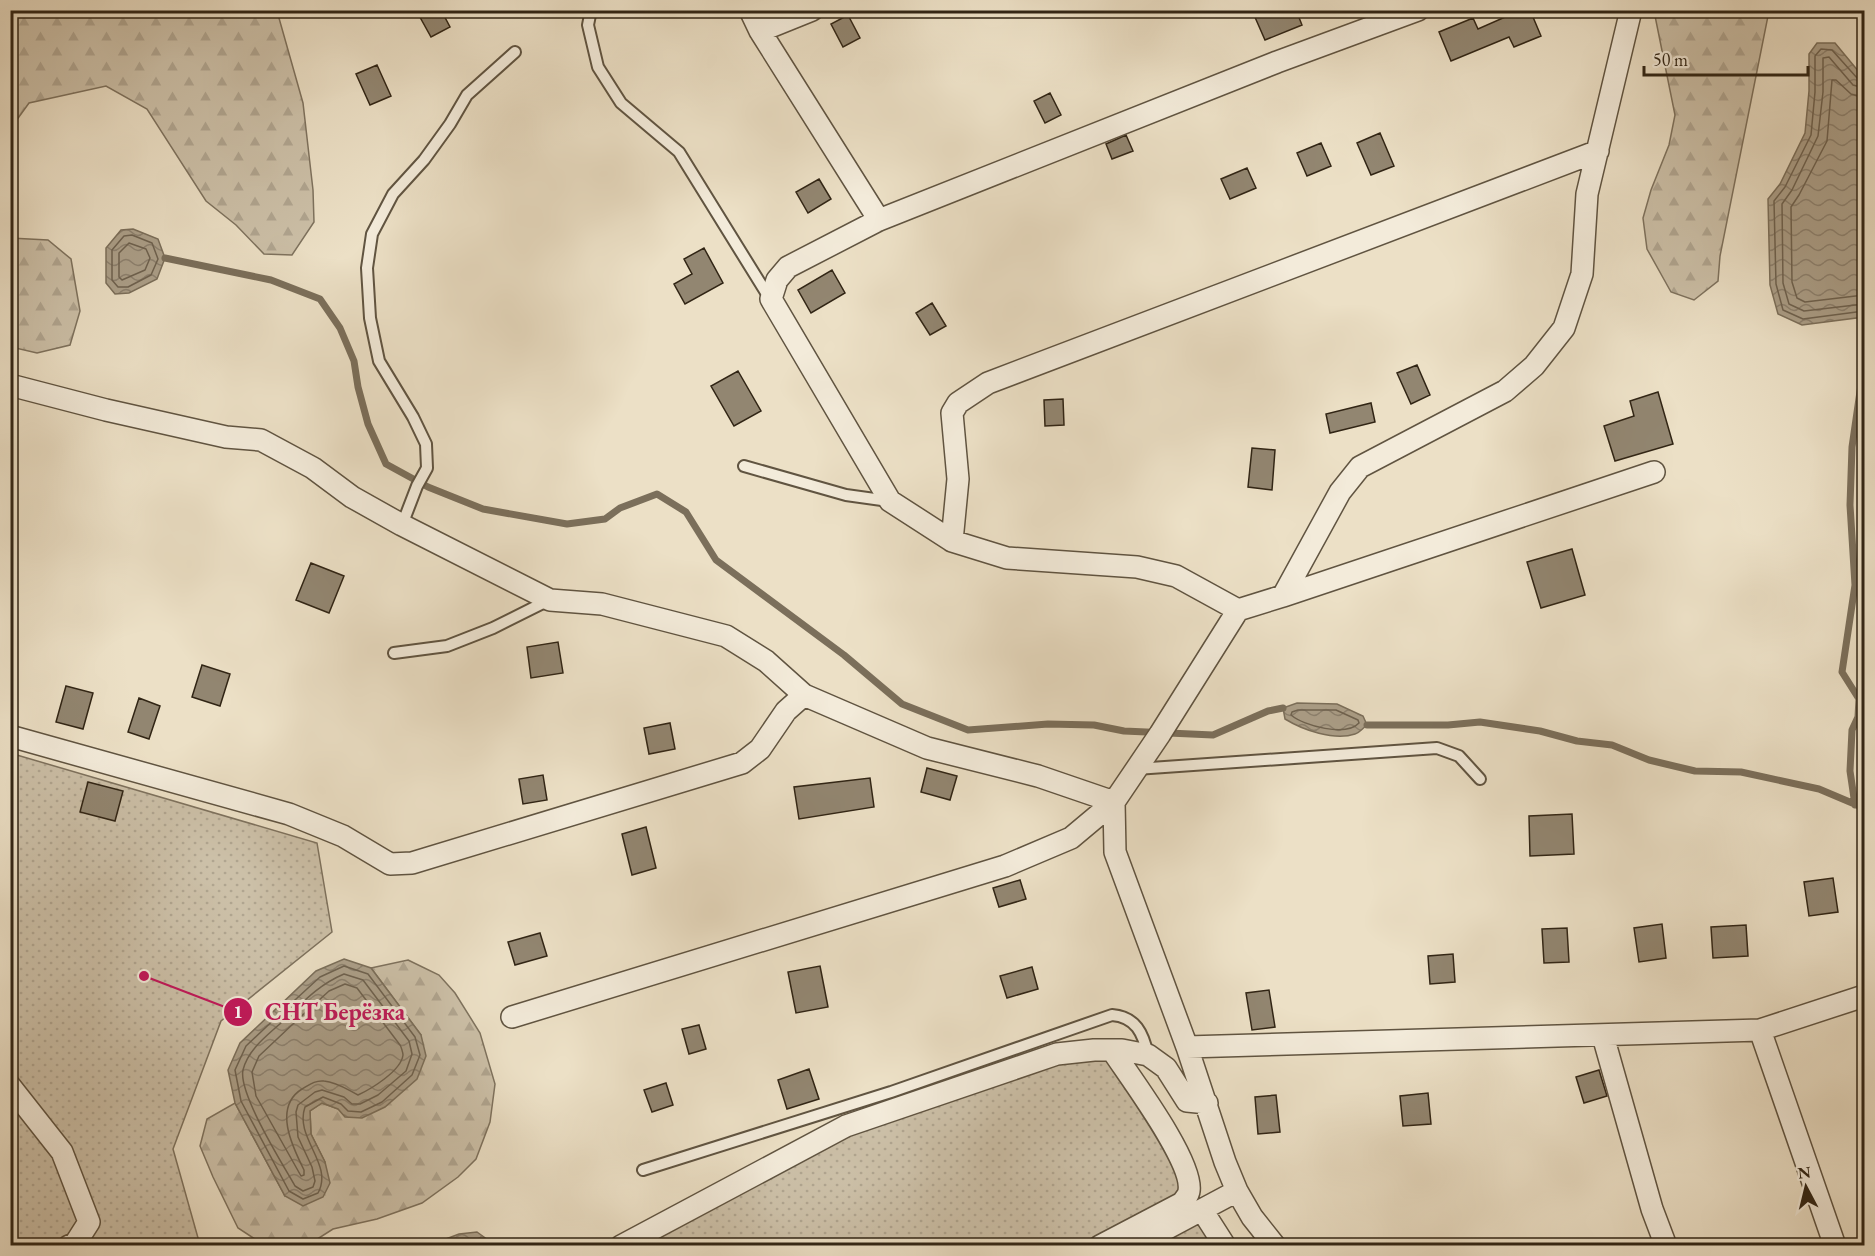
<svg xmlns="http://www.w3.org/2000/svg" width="1875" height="1256" font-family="'EB Garamond',serif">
	<defs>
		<pattern id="green-dots" width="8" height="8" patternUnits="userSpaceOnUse" patternTransform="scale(1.5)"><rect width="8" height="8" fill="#ccc0a8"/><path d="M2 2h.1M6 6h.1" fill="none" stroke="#b0a590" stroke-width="1.8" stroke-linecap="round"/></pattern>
		<pattern id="forest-firs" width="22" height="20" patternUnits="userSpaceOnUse" patternTransform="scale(1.5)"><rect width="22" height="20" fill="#ccc0a8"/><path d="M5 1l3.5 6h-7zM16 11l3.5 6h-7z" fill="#b0a590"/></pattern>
		<pattern id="water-waves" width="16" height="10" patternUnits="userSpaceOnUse" patternTransform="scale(1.5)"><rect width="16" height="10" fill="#aca08a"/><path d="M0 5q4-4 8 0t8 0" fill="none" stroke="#8d8270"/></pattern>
	</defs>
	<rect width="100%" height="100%" fill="#ece0c6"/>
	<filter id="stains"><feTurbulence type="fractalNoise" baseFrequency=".00333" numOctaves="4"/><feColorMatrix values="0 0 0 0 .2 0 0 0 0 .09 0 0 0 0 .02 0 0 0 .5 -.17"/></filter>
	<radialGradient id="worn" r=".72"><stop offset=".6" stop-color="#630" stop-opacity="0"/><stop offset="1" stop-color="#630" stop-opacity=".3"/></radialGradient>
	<path fill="url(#green-dots)" stroke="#7e725e" stroke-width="1.5" d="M 10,753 L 317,843 L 332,932 L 221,1021 L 173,1149 L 200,1245 L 11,1245 Z
		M 1112,1050 L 1189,1192 L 1100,1245 L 621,1246 L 846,1126 L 1057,1054 Z
		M 1202,1210 L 1225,1246 L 1134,1246 Z"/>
	<path fill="url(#forest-firs)" stroke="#7e725e" stroke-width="1.5" d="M 11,10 L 277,11 L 303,103 L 313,190 L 314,222 L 292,255 L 264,254 L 236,225 L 206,201 L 147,109 L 106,86 L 29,103 L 11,128 Z
		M 1654,11 L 1769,11 L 1720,256 L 1718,281 L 1694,300 L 1671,292 L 1647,249 L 1643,218 L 1651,190 L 1669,145 L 1675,115 Z
		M 10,238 L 48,240 L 71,259 L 80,311 L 70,345 L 37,353 L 11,347 Z
		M 408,960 L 439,975 L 455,993 L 480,1033 L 495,1084 L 490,1122 L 476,1159 L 458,1177 L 422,1203 L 377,1219 L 333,1229 L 308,1245 L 264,1245 L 238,1228 L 213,1177 L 200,1146 L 207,1119 L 235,1103 L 285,1196 L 325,1162 L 311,1134 L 310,1111 L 322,1103 L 338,1109 L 421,1035 L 371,968 Z"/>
	<path fill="url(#water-waves)" stroke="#7b6f5b" stroke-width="1.5" d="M 1817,43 L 1835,43 L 1864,78 L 1864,317 L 1802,325 L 1778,314 L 1770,285 L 1768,199 L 1780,184 L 1805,133 L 1809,91 L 1809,54 Z
		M 133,229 L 158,239 L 165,258 L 157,279 L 129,293 L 115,294 L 106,283 L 106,248 L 121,230 Z
		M 1297,703 L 1337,704 L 1363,716 L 1367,725 C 1363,728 1359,733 1355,734 C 1334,741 1303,730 1285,719 L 1283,708 Z
		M 344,959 L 371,968 L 421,1035 L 426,1056 L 417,1079 L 385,1107 L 362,1118 L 345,1117 L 338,1109 L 322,1103 L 310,1111 L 311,1134 L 325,1162 L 330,1183 L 323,1197 L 303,1206 L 285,1196 L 235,1103 L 228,1070 L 240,1043 L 316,971 Z
		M 477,1232 L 495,1245 L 430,1245 L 459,1234 Z"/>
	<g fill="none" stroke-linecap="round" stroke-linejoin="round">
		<path stroke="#6e6250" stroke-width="1.5" d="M 1864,81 L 1858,79 L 1832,50 L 1821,49 L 1815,56 L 1815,92 L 1811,135 L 1785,187 L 1774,201 L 1776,284 L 1783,310 L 1803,319 L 1864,311
			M 1864,88 L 1853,85 L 1829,57 L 1823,58 L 1823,92 L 1818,136 L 1792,190 L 1782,204 L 1783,283 L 1789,304 L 1804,311 L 1864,304
			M 1864,98 L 1851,94 L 1836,80 L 1832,80 L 1827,141 L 1799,195 L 1791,207 L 1792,282 L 1797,298 L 1805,302 L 1864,295
			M 132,235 L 152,243 L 158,259 L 151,275 L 128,287 L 118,287 L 112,280 L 112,250 L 124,236 Z
			M 129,243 L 146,249 L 150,258 L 145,270 L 122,280 L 119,277 L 119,253 Z
			M 1298,710 L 1336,710 L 1358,720 L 1359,723 C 1346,737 1304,726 1291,715 L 1292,712 Z
			M 344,966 L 368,974 L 415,1037 L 420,1055 L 412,1075 L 382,1102 L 361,1112 L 348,1111 L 341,1104 L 323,1097 L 305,1107 C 294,1138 334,1164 318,1193 L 303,1199 L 289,1191 L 241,1101 L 235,1070 L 246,1046 L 283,1011 L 320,977 Z
			M 344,974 L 363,980 L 409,1041 L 412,1054 L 406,1071 L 378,1095 L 360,1104 L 352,1104 L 344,1097 L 322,1090 L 315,1092 L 298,1105 L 296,1112 L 298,1137 L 312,1167 L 315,1181 L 313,1187 L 303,1191 L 295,1186 C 282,1163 238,1093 243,1070 C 248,1049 268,1035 283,1021 C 303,1002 318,985 344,974 Z
			M 345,984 L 357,988 L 400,1045 C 401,1046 403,1053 403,1055 C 401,1071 371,1089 358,1095 C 348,1090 337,1082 324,1081 C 315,1080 309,1085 302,1089 C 273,1107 292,1146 304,1170 L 304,1175 L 301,1176 L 256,1096 L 252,1072 L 259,1056 L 294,1023 L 329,991 Z"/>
		<path stroke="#7b6f5b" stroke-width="7" d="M 165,258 L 271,280 L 320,299 L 340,328 L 354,361 L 358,387 L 368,424 L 386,464 L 428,487 L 483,509 L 567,524 L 605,519 L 620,508 L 657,494 L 686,512 L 716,560 L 844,655 L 902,704 L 968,730 L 1048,724 L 1094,725 L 1124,731 L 1213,735 L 1268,711 L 1283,708
			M 1864,317 L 1864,358
			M 1367,725 L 1448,725 L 1480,722 L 1540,731 L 1577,741 L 1612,745 L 1649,760 L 1695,771 L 1741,772 L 1819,789 L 1864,808
			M 1855,805 L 1850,771 L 1852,730 L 1858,717 L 1859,699 L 1842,672 L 1855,585 L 1850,505 L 1852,447 L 1864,364"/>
	</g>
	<path fill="#928671" stroke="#312515" stroke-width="1.5" d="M 416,10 L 441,10 L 450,27 L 431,37 Z
		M 1266,10 L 1296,10 L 1302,25 L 1265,40 L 1254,15 Z
		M 1521,10 L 1530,10 L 1541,36 L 1514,47 L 1509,37 L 1451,61 L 1439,32 L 1473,18 L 1478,29 Z
		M 848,15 L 860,38 L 843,47 L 831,24 Z
		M 377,65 L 391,96 L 370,105 L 356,74 Z
		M 1050,93 L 1061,115 L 1045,123 L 1034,101 Z
		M 1380,133 L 1394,166 L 1371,175 L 1357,143 Z
		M 1126,135 L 1133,151 L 1112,159 L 1106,144 Z
		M 1321,143 L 1331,166 L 1307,176 L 1297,153 Z
		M 1247,168 L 1256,188 L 1230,199 L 1221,179 Z
		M 819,179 L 831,199 L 808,213 L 796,192 Z
		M 704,248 L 723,283 L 685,304 L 674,284 L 692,274 L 684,259 Z
		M 832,270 L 845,293 L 811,313 L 798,290 Z
		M 932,303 L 946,326 L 930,335 L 916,313 Z
		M 1417,365 L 1430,395 L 1411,404 L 1397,373 Z
		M 738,371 L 761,411 L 734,426 L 711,386 Z
		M 1658,392 L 1673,444 L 1615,461 L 1604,426 L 1634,416 L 1630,401 Z
		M 1063,399 L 1064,425 L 1045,426 L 1044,400 Z
		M 1371,403 L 1375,422 L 1330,433 L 1326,414 Z
		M 1252,448 L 1275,450 L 1272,490 L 1248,487 Z
		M 1572,549 L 1585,595 L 1541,608 L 1527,562 Z
		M 311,563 L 344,576 L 329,613 L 296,600 Z
		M 558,642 L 563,673 L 531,678 L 527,647 Z
		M 202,665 L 230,674 L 220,706 L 192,697 Z
		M 66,686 L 93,693 L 83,729 L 56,722 Z
		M 139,698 L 160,706 L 149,739 L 128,732 Z
		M 670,723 L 675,749 L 649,754 L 644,728 Z
		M 927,768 L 957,776 L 950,800 L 921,792 Z
		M 543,775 L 547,800 L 523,804 L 519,779 Z
		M 870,778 L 874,807 L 799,819 L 794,787 Z
		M 88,782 L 123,791 L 115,821 L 80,812 Z
		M 1572,814 L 1574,854 L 1530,856 L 1529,816 Z
		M 646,827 L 656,868 L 632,875 L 622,834 Z
		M 1833,878 L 1838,912 L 1809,916 L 1804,882 Z
		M 1020,880 L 1026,899 L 999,907 L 993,888 Z
		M 1662,924 L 1666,958 L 1639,962 L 1634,928 Z
		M 1746,925 L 1748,956 L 1713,958 L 1711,927 Z
		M 1567,928 L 1569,962 L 1544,963 L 1542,929 Z
		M 540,933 L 547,956 L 515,965 L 508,942 Z
		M 1453,954 L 1455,982 L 1430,984 L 1428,956 Z
		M 820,966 L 828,1007 L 796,1013 L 788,972 Z
		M 1032,967 L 1038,989 L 1007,998 L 1000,976 Z
		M 1269,990 L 1275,1027 L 1252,1030 L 1246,993 Z
		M 699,1025 L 706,1049 L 689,1054 L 682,1029 Z
		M 809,1069 L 819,1099 L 787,1109 L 778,1080 Z
		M 1599,1070 L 1607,1096 L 1584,1103 L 1576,1077 Z
		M 666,1083 L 673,1105 L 652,1112 L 644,1090 Z
		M 1428,1093 L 1431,1124 L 1403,1126 L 1400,1096 Z
		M 1276,1095 L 1280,1132 L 1258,1134 L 1255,1097 Z"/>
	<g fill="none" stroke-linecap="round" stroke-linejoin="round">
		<g stroke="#605441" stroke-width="14">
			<path id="service" d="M 591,10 L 588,25 L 598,67 L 621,103 L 679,152 L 770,299
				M 744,466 L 846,495 L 889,501
				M 402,525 L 417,486 L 427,468 L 426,444 L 413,417 L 379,361 L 370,318 L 367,268 L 372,234 L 393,194 L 424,160 L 450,124 L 467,95 L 515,52
				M 394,653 L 447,646 L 493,628 L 549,600
				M 1136,769 L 1437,748 L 1459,756 L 1480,779
				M 643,1170 L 891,1092 L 1112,1015 C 1136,1017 1143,1033 1148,1055"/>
		</g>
		<g stroke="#605441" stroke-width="24">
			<path id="minor" d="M 750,10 L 760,31 L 879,220
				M 760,31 L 812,10
				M 10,385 L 106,410 L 226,437 L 261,440 L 313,468 L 352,497 L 402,525 L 550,600 L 602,604 L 726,636 L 766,661 L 804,695 L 927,748 L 1038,776 L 1114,802
				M 952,541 L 958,479 L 952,413 L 958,403 L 988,383 L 1598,151
				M 1283,596 L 1654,472
				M 1238,610 L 1176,576 L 1137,567 L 1007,558 L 952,541 L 890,501 L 771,299 L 777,280 L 788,267 L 879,220 L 1277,62 L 1418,10
				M 10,736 L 289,814 L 343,836 L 390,864 L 412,863 L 742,763 L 760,749 L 786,711 L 804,695
				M 512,1017 L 1005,866 L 1071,838 L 1114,802
				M 1760,1030 L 1835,1246
				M 1603,1036 L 1652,1209 L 1666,1246
				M 1187,1047 L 1760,1030 L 1864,996
				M 10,1086 L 62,1152 L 89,1222 L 75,1244 L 69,1246
				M 1202,1210 L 1225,1246
				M 621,1246 L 846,1126 L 1057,1054 L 1094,1050 L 1122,1050 L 1148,1055 L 1166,1068 L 1187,1101 L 1207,1103
				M 1100,1246 L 1182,1203 C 1184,1200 1189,1195 1189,1191 C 1194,1162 1129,1076 1112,1050
				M 1134,1246 L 1237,1191
				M 1275,1246 L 1252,1217 L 1237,1191 L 1225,1162 L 1187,1047 L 1115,852 L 1114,802 L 1160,734 L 1238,610 L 1283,596 L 1340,492 L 1360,467 L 1505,391 L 1534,366 L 1564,328 L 1582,274 L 1587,194 L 1631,10"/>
		</g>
		<use href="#service" stroke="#f3ebda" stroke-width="10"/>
		<use href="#minor" stroke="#f3ebda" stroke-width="21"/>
	</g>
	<path fill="none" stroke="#c2185b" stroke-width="2" d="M144 976L238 1012"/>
	<g fill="#c2185b" stroke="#f3ebda" stroke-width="2">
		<circle cx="144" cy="976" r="6"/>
		<circle cx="238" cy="1012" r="15"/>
	</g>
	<g font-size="18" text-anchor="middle" font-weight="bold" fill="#fff">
		<text x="238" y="1018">1</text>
	</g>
	<g font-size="24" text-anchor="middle" font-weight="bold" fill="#c2185b" stroke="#f3ebda" stroke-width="6" stroke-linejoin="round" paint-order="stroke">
		<text x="335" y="1020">СНТ Берёзка</text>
	</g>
	<rect width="1875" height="1256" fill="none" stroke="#ece0c6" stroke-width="36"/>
	<rect x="12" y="12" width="1851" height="1232" fill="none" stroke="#312515" stroke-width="3"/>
	<rect x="18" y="18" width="1839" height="1220" fill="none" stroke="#312515" stroke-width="1.5"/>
	<g transform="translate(1806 1187) rotate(353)" stroke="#f3ebda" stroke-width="4.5" paint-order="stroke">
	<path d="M0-4.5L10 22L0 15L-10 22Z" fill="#312515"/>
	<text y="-9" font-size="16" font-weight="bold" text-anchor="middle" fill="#312515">N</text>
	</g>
	<path d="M1644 66v9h164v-9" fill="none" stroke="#312515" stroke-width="3"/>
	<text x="1653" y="66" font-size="18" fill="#312515" stroke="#f3ebda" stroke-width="4.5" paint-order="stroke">50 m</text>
	<rect width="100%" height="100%" filter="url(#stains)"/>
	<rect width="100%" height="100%" fill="url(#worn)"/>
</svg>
